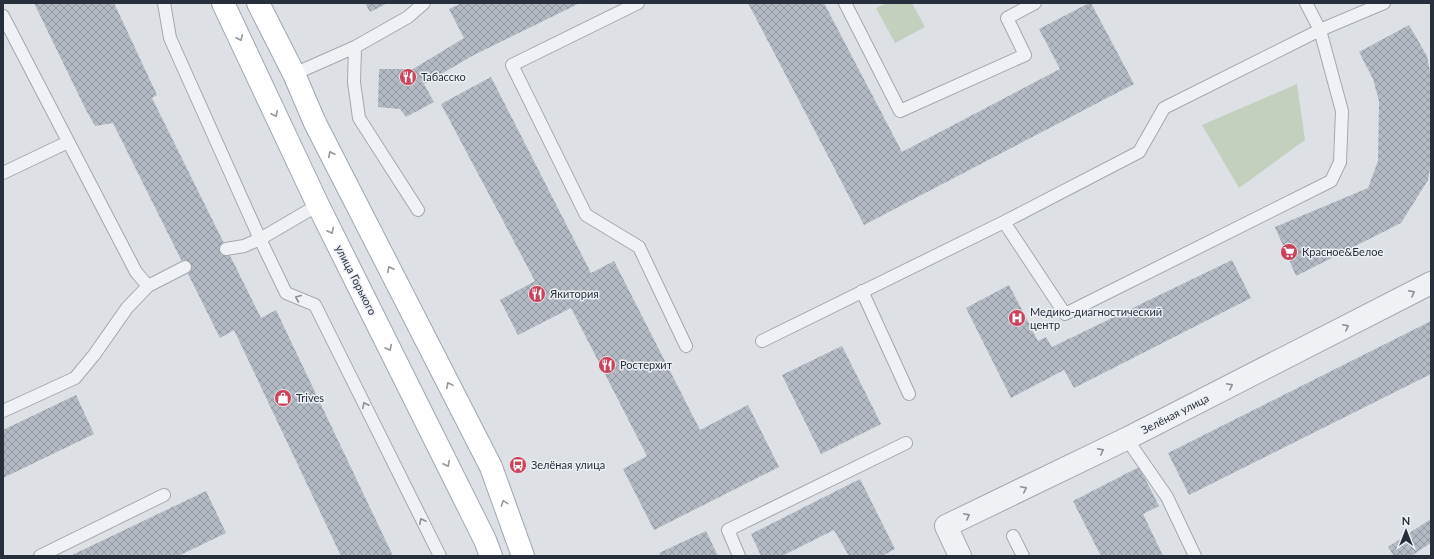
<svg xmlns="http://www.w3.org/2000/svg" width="1434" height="559" font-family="Lato,sans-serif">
	<defs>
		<pattern id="building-cross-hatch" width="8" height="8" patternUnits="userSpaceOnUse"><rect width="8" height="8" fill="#b4bac3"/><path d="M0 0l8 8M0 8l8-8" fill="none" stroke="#9298a0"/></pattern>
	</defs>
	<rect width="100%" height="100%" fill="#dde1e6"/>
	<path fill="#c3d0be" d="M 887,3 L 912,3 L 925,27 L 895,43 L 876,8 Z
		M 1297,84 L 1305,140 L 1239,188 L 1202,125 Z"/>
	<path fill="url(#building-cross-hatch)" d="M 34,3 L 114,3 L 157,95 L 152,98 L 261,318 L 276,310 L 393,556 L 341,556 L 234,330 L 220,338 L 113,123 L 95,126 L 85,108 Z
		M 365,3 L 388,3 L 370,12 Z
		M 462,3 L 580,3 L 472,56 L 424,84 L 434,102 L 406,117 L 400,109 L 378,107 L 379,69 L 413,69 L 464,38 L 449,9 Z
		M 748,3 L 824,3 L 902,152 L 1060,69 L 1039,29 L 1089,3 L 1091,3 L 1134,84 L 864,225 Z
		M 1409,25 L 1427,56 L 1431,77 L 1431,163 L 1428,180 L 1401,223 L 1296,276 L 1275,227 L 1368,188 L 1378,161 L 1379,101 L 1373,79 L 1359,52 Z
		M 491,77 L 591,273 L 614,261 L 700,430 L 748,405 L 779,467 L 654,530 L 623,469 L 647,456 L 571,308 L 518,335 L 500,300 L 535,281 L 441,104 Z
		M 1232,260 L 1251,298 L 1074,388 L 1064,370 L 1011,398 L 966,308 L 1009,285 L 1038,341 L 1046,337 L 1052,347 Z
		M 1431,321 L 1431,374 L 1189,495 L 1168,453 Z
		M 842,346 L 881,424 L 821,454 L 782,375 Z
		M 76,395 L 94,434 L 3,478 L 3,430 Z
		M 1139,467 L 1159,506 L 1143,514 L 1163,556 L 1101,556 L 1073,501 Z
		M 860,479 L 895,549 L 882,556 L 849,556 L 834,530 L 782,556 L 761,556 L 751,534 Z
		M 206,491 L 226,533 L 178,556 L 70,556 Z
		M 1431,519 L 1431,543 L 1411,556 L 1394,556 L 1388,547 Z
		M 706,531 L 718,556 L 661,556 L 659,553 Z"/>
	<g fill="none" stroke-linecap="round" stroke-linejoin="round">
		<g stroke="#a3a8b0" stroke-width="14">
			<path id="service" d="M 164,3 L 170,38 L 260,239 L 244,246 L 226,249
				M 638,3 L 512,65 L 586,215 L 639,247 L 686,346
				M 845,3 L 900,111 L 1025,55 L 1007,18 L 1035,3
				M 3,16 C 48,101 91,187 136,272 L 148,286
				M 355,47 L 354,82 L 359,118 L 418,210
				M 294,74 L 355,47 L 408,17 L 424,3
				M 3,173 L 68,142
				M 318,205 L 260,239 L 286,293 L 315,305 L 440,556
				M 1004,222 L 1065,314 L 1331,181 L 1340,162 L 1342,111 L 1320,30 L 1306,3
				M 862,291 L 909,394
				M 762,341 L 1004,222 L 1139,152 L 1164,108 L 1320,30 L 1384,3
				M 3,411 L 75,378 L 94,355 L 127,308 L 148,286 L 185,267
				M 1128,438 L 1133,448 L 1167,497 L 1195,556
				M 1013,536 L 1023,556
				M 40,556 L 164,495
				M 739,556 L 728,530 L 906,443"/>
		</g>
		<g stroke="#a3a8b0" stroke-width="24">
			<path id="minor" d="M 960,556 L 946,526 L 1128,438 L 1431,283"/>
		</g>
		<g stroke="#9ca6b2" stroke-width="24">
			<path id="primary" d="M 223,3 L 318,205 L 485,540 L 491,556
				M 258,3 L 294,74 L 315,123 L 491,467 L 523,556"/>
		</g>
		<use href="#service" stroke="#eff1f5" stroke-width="12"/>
		<use href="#minor" stroke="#eff1f5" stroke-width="22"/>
		<use href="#primary" stroke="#fff" stroke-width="22"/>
	</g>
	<defs><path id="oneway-chevron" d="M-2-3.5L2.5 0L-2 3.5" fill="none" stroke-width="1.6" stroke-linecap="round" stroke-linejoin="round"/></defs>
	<g stroke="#93979e">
		<use href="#oneway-chevron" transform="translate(240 38) rotate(65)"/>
		<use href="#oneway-chevron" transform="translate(275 114) rotate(65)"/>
		<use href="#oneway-chevron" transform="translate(331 154) rotate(-117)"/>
		<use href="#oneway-chevron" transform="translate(331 231) rotate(63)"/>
		<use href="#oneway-chevron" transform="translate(390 269) rotate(-117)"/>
		<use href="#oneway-chevron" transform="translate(389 348) rotate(63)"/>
		<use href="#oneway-chevron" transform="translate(449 385) rotate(-117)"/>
		<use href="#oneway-chevron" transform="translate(447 464) rotate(63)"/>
		<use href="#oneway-chevron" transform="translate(504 503) rotate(-110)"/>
	</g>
	<g stroke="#8b9098">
		<use href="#oneway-chevron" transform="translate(1412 293) rotate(-27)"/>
		<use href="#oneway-chevron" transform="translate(298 298) rotate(-157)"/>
		<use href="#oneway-chevron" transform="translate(1346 327) rotate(-27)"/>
		<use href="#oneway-chevron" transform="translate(1230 386) rotate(-27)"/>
		<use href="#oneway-chevron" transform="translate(365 405) rotate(-116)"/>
		<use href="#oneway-chevron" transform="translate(1101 451) rotate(-26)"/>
		<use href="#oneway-chevron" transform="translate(1024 489) rotate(-26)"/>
		<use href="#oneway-chevron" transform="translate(967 516) rotate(-26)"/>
		<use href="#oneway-chevron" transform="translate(422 521) rotate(-116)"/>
	</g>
	<defs>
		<g id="restaurant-disc" transform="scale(0.9)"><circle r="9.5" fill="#cb425b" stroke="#ecf0f4"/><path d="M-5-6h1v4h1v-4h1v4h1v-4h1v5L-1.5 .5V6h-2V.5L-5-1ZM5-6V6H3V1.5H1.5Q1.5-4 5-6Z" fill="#fff"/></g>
		<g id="supermarket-disc" transform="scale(0.9)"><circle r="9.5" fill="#cb425b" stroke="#ecf0f4"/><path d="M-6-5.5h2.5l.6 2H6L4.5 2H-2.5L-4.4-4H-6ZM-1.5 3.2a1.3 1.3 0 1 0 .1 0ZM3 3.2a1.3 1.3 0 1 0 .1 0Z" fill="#fff"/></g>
		<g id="hospital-disc" transform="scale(0.9)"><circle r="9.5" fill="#cb425b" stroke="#ecf0f4"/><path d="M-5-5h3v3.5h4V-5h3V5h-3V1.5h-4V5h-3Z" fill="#fff"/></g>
		<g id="shop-disc" transform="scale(0.9)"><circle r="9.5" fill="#cb425b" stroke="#ecf0f4"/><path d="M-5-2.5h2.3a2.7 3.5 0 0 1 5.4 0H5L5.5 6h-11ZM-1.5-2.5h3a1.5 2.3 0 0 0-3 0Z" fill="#fff"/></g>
		<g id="bus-disc" transform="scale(0.9)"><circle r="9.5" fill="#cb425b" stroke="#ecf0f4"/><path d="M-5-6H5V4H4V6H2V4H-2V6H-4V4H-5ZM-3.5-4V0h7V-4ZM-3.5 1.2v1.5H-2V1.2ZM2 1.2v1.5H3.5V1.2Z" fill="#fff"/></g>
	</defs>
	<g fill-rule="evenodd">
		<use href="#restaurant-disc" x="408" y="77"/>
		<use href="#supermarket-disc" x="1289" y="252"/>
		<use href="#restaurant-disc" x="537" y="294"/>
		<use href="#hospital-disc" x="1017" y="318"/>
		<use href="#restaurant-disc" x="607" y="365"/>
		<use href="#shop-disc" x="283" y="398"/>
		<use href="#bus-disc" x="518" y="465"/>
	</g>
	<g text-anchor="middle" stroke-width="3" stroke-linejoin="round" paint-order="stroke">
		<g font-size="11" fill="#272f3c" stroke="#ecf0f4" text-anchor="start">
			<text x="421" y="81">Табасско</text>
			<text x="1302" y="256">Красное&amp;Белое</text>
			<text x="550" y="298">Якитория</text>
			<text x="1030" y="316">Медико-диагностический<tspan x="1030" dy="13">центр</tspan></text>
			<text x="620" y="369">Ростерхит</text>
			<text x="296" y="402">Trives</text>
			<text x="531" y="469">Зелёная улица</text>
		</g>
		<g font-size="11" fill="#272f3c" stroke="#ecf0f4">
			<text transform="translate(356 280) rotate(63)" y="4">улица Горького</text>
			<text transform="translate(1175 414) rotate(-27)" y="4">Зелёная улица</text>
		</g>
	</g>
	<rect width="1434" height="559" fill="none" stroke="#272f3c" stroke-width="8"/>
	<g transform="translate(1406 531)" stroke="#ecf0f4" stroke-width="3" paint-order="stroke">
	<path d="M0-3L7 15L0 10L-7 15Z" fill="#272f3c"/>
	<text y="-6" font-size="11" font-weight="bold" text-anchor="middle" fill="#272f3c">N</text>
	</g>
</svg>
